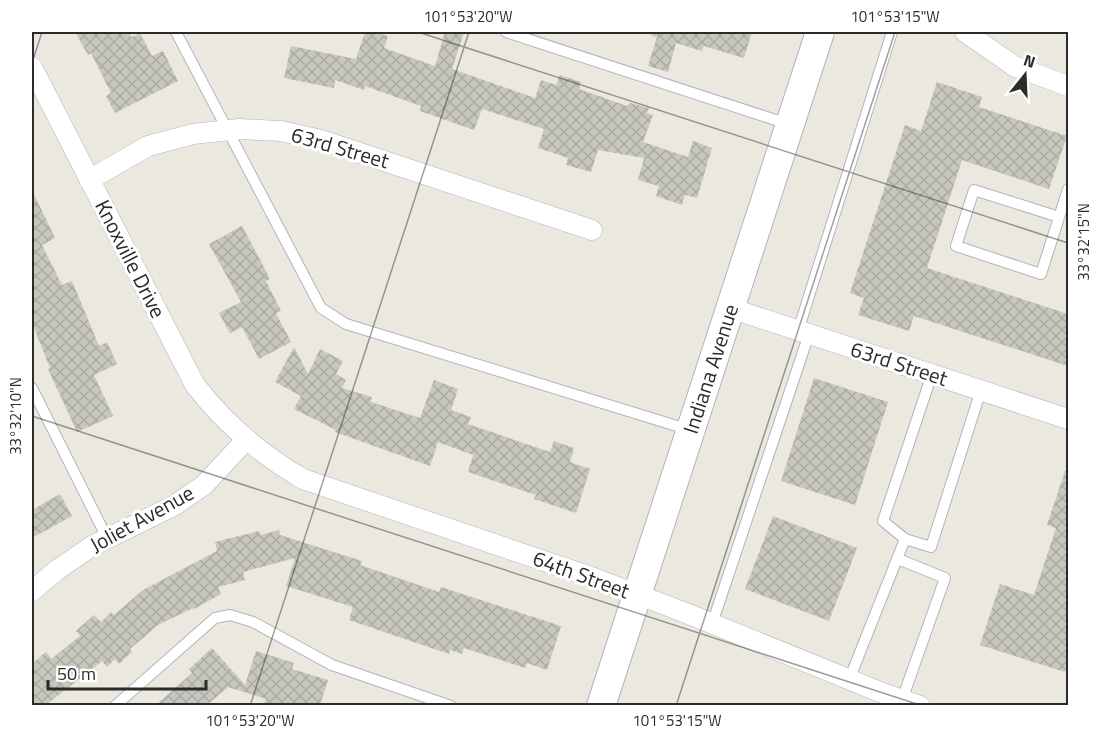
<svg xmlns="http://www.w3.org/2000/svg" width="1100" height="737" font-family="'Titillium Web',sans-serif">
	<defs>
		<pattern id="building-cross-hatch" width="8" height="8" patternUnits="userSpaceOnUse" patternTransform="scale(1.5)"><rect width="8" height="8" fill="#c7c7be"/><path d="M0 0l8 8M0 8l8-8" fill="none" stroke="#ababa3"/></pattern>
	</defs>
	<rect width="100%" height="100%" fill="#ebe9df"/>
	<path fill="url(#building-cross-hatch)" d="M 75,32 L 128,32 L 132,37 L 140,33 L 152,56 L 163,51 L 178,81 L 115,113 L 106,96 L 111,93 L 91,53 L 88,55 Z
		M 365,32 L 373,32 L 388,36 L 384,48 L 435,66 L 445,32 L 464,32 L 452,69 L 535,98 L 541,80 L 556,85 L 560,75 L 581,82 L 579,89 L 627,106 L 630,103 L 649,108 L 647,113 L 653,115 L 643,142 L 688,157 L 693,141 L 712,148 L 697,198 L 685,195 L 682,205 L 656,196 L 659,186 L 638,180 L 644,158 L 598,150 L 591,172 L 566,165 L 568,158 L 538,148 L 544,129 L 482,109 L 474,130 L 420,111 L 421,106 L 365,86 L 364,90 L 335,80 L 334,88 L 284,78 L 291,46 L 356,59 Z
		M 652,32 L 752,32 L 744,58 L 704,46 L 702,51 L 676,43 L 668,72 L 648,66 L 657,37 L 651,36 Z
		M 937,82 L 982,97 L 979,107 L 1067,136 L 1049,189 L 962,160 L 927,268 L 1068,314 L 1068,366 L 914,316 L 909,331 L 858,315 L 864,298 L 850,293 L 905,125 L 921,131 Z
		M 32,190 L 55,238 L 42,245 L 62,285 L 72,281 L 99,346 L 107,342 L 117,364 L 94,375 L 113,416 L 77,432 L 48,369 L 50,368 L 32,323 Z
		M 242,226 L 266,271 L 270,279 L 266,281 L 281,311 L 276,313 L 291,342 L 259,359 L 242,327 L 230,333 L 219,313 L 241,302 L 209,244 Z
		M 294,347 L 308,374 L 320,349 L 343,361 L 336,374 L 346,380 L 342,388 L 372,397 L 371,402 L 420,418 L 434,380 L 458,389 L 451,410 L 471,417 L 468,424 L 550,452 L 554,441 L 574,448 L 570,462 L 590,469 L 576,513 L 534,499 L 536,495 L 468,472 L 473,455 L 438,442 L 430,466 L 335,432 L 336,430 L 294,409 L 301,396 L 275,382 Z
		M 814,378 L 888,402 L 855,505 L 781,481 Z
		M 1065,471 L 1068,471 L 1068,662 L 1065,672 L 980,645 L 1000,584 L 1034,595 L 1056,528 L 1047,525 Z
		M 60,494 L 72,516 L 32,538 L 32,510 Z
		M 773,516 L 857,548 L 829,621 L 745,589 Z
		M 279,530 L 280,535 L 362,561 L 360,565 L 439,592 L 441,587 L 561,626 L 547,670 L 527,663 L 525,668 L 464,648 L 462,654 L 450,650 L 449,654 L 349,620 L 353,607 L 286,586 L 295,558 L 243,572 L 245,580 L 218,587 L 221,594 L 194,609 L 193,608 L 158,625 L 130,649 L 132,652 L 119,664 L 115,659 L 107,667 L 102,661 L 46,705 L 32,705 L 32,664 L 46,652 L 51,659 L 80,636 L 76,631 L 94,615 L 101,622 L 111,612 L 114,615 L 143,590 L 217,551 L 215,542 L 259,531 L 260,535 Z
		M 212,648 L 245,685 L 256,651 L 294,663 L 292,669 L 328,680 L 320,705 L 263,705 L 266,699 L 228,687 L 207,705 L 156,705 L 192,673 L 189,669 Z"/>
	<g fill="none" stroke-linecap="round" stroke-linejoin="round">
		<g stroke="#b4b3bd" stroke-width="12">
			<path id="lane" d="M 176,32 L 321,308 L 346,324 L 690,430
				M 506,32 L 788,124
				M 1059,217 L 974,190 L 956,246 L 1041,274 L 1068,189
				M 798,331 L 892,32
				M 32,388 L 107,538
				M 905,539 L 931,547 L 981,390
				M 898,559 L 945,578 L 902,700
				M 712,624 L 809,334
				M 849,680 L 905,539 L 883,521 L 932,374
				M 115,706 L 215,618 L 230,615 L 253,622 L 332,665 L 451,706"/>
		</g>
		<g stroke="#b4b3bd" stroke-width="21">
			<path id="street" d="M 965,32 L 1014,66 L 1068,86
				M 32,67 L 195,385 C 225,424 260,454 303,479 L 594,578 L 686,613 L 885,694 L 920,706
				M 89,180 L 148,146 L 193,134 L 239,129 L 281,131 L 321,140 L 592,230
				M 730,308 L 1068,419
				M 32,591 L 57,570 L 92,546 L 175,505 L 204,485 L 246,440"/>
		</g>
		<g stroke="#b4b3bd" stroke-width="30">
			<path id="secondary" d="M 601,706 L 820,32"/>
		</g>
		<use href="#lane" stroke="#fff" stroke-width="10"/>
		<use href="#street" stroke="#fff" stroke-width="20"/>
		<use href="#secondary" stroke="#fff" stroke-width="28"/>
	</g>
	<path fill="none" stroke="#2b2b2b" stroke-width="1.5" stroke-opacity="0.45" d="M 418,32 L 1068,243M 32,63 L 42,32M 32,416 L 923,706M 250,706 L 469,32M 676,706 L 895,32"/>
	<g text-anchor="middle" stroke-width="6" stroke-linejoin="round" paint-order="stroke">
		<g font-size="21" fill="#2b2b2b" stroke="#fff">
			<text transform="translate(340 148) rotate(16)" y="7">63rd Street</text>
			<text transform="translate(130 259) rotate(63)" y="7">Knoxville Drive</text>
			<text transform="translate(899 364) rotate(18)" y="7">63rd Street</text>
			<text transform="translate(711 369) rotate(-72)" y="7">Indiana Avenue</text>
			<text transform="translate(142 519) rotate(-29)" y="7">Joliet Avenue</text>
			<text transform="translate(581 575) rotate(20)" y="7">64th Street</text>
		</g>
	</g>
	<rect width="1100" height="737" fill="none" stroke="#ffffff" stroke-width="66"/>
	<g transform="translate(1025 75) rotate(18)" stroke="#ffffff" stroke-width="4.5" paint-order="stroke">
	<path d="M0-4.5L10 22L0 15L-10 22Z" fill="#2b2b2b"/>
	<text y="-9" font-size="16" font-weight="bold" text-anchor="middle" fill="#2b2b2b">N</text>
	</g>
	<path d="M48 680v9h158v-9" fill="none" stroke="#2b2b2b" stroke-width="3"/>
	<text x="57" y="680" font-size="18" fill="#2b2b2b" stroke="#ffffff" stroke-width="4.5" paint-order="stroke">50 m</text>
	<rect x="33" y="33" width="1034" height="671" fill="none" stroke="#2b2b2b" stroke-width="2"/>
	<g font-size="15" text-anchor="middle" fill="#2b2b2b">
		<text x="468" y="22">101°53'20"W</text>
		<text x="895" y="22">101°53'15"W</text>
		<text transform="translate(1084 242) rotate(-90)" y="5">33°32'15"N</text>
		<text transform="translate(16 416) rotate(-90)" y="5">33°32'10"N</text>
		<text x="250" y="726">101°53'20"W</text>
		<text x="677" y="726">101°53'15"W</text>
	</g>
</svg>
